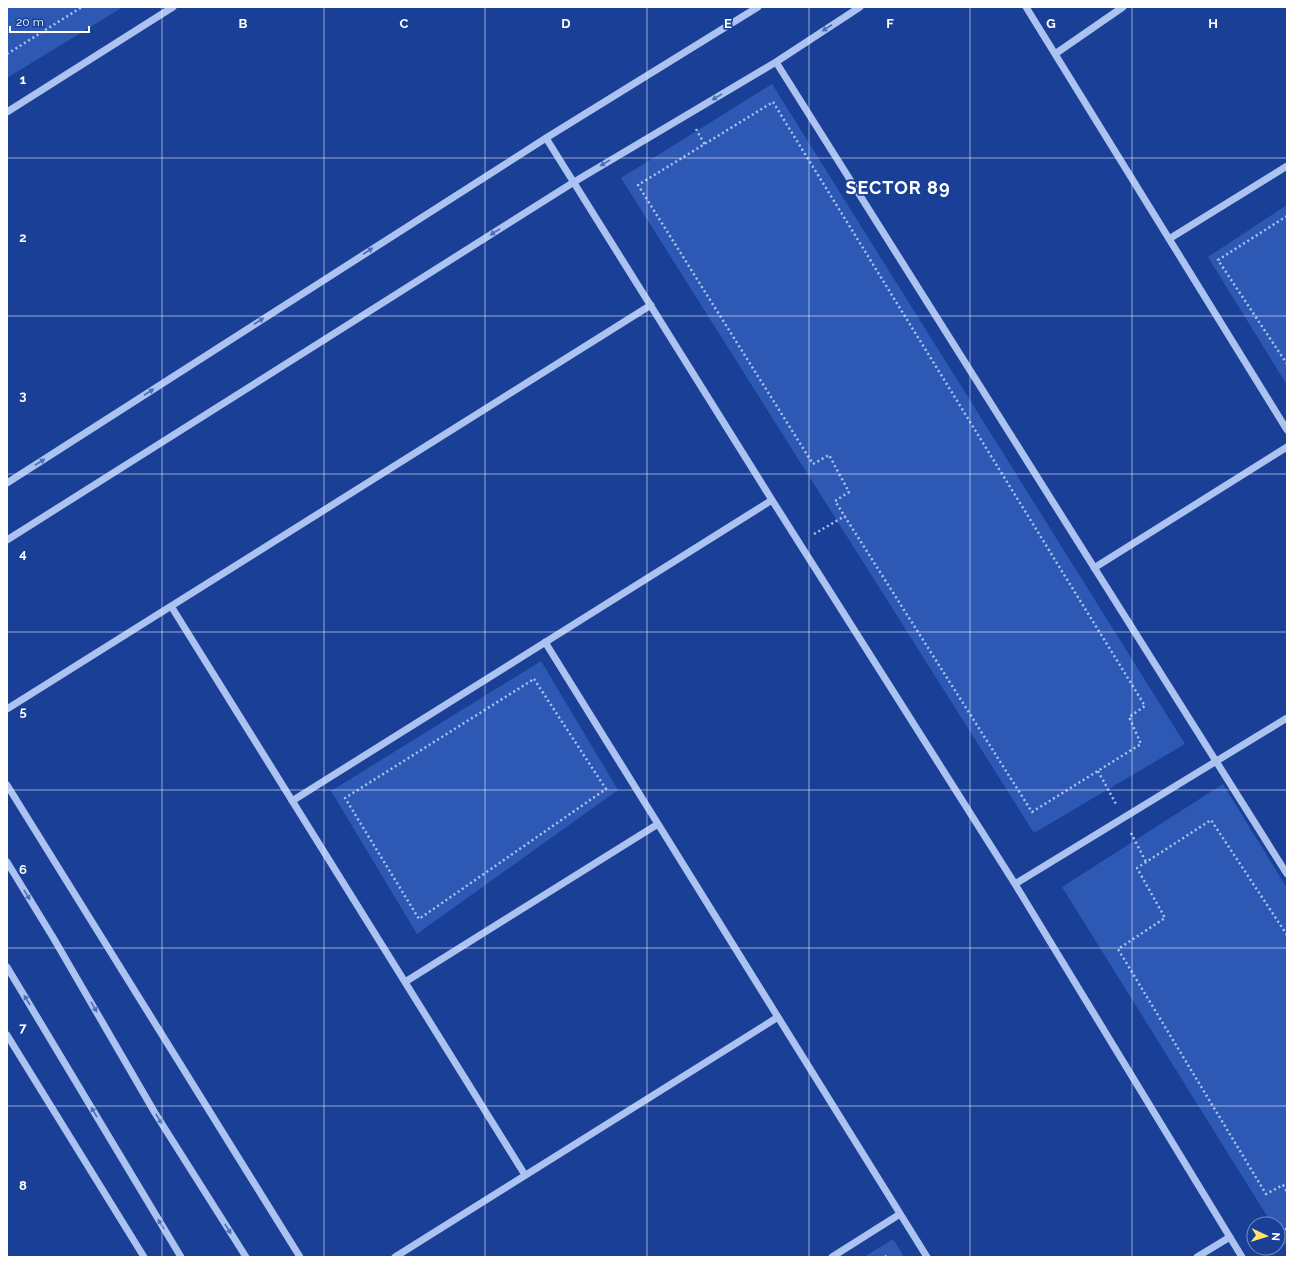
<svg xmlns="http://www.w3.org/2000/svg" width="1294" height="1264" font-family="Raleway,sans-serif">
	<rect width="100%" height="100%" fill="#194096"/>
	<path fill="#2d59b4" d="M 7,7 L 123,7 L 7,78 Z
		M 772,84 L 1185,744 L 1034,833 L 621,178 Z
		M 1287,205 L 1287,385 L 1208,257 Z
		M 541,661 L 618,790 L 417,934 L 331,791 Z
		M 1223,784 L 1287,888 L 1287,1248 L 1278,1233 L 1278,1224 L 1272,1224 L 1062,887 Z
		M 893,1239 L 904,1257 L 864,1257 Z"/>
	<g fill="none" stroke-linecap="round" stroke-linejoin="round">
		<path stroke="#acc2f0" stroke-width="2.5" stroke-dasharray="2 3" stroke-linecap="butt" d="M 7,54 L 82,7
			M 773,102 L 1145,706 L 1129,717 L 1141,744 L 1032,812 L 835,501 L 849,492 L 829,455 L 813,464 L 638,185 Z
			M 696,129 L 705,145
			M 1287,216 L 1218,260 L 1287,364
			M 814,534 L 845,516
			M 534,679 L 606,789 L 419,919 L 345,798 Z
			M 1098,771 L 1116,804
			M 1131,833 L 1146,862
			M 1287,935 L 1211,820 L 1137,868 L 1165,918 L 1118,949 L 1266,1194 L 1283,1185 L 1287,1192
			M 1287,1229 L 1286,1229 L 1287,1231
			M 885,1257 L 888,1255 L 889,1257"/>
		<path stroke="#acc2f0" stroke-width="7" d="M 1026,7 L 1287,430
			M 1055,54 L 1123,7
			M 776,62 L 1287,874
			M 7,112 L 173,7
			M 546,138 L 772,500 L 1015,884 L 1242,1257
			M 1169,239 L 1287,166
			M 7,483 L 546,138 L 758,7
			M 7,540 L 574,182 L 776,62 L 860,7
			M 1094,568 L 1287,447
			M 171,606 L 525,1175
			M 545,642 L 927,1257
			M 7,709 L 651,305
			M 7,785 L 300,1257
			M 292,801 L 772,500
			M 7,862 L 54,939 L 155,1113 L 246,1257
			M 1015,884 L 1287,718
			M 7,967 L 181,1257
			M 405,982 L 658,824
			M 7,1035 L 144,1257
			M 395,1257 L 778,1017
			M 832,1257 L 900,1214
			M 1197,1257 L 1230,1237"/>
	</g>
	<defs><path id="oneway-solid" d="M-6-.8H1V-3.2L6.5 0L1 3.2V.8H-6Z"/></defs>
	<g fill="#4c6eb6">
		<use href="#oneway-solid" transform="translate(827 28) rotate(147)"/>
		<use href="#oneway-solid" transform="translate(717 97) rotate(149)"/>
		<use href="#oneway-solid" transform="translate(605 163) rotate(149)"/>
		<use href="#oneway-solid" transform="translate(495 232) rotate(148)"/>
		<use href="#oneway-solid" transform="translate(368 251) rotate(-33)"/>
		<use href="#oneway-solid" transform="translate(259 321) rotate(-33)"/>
		<use href="#oneway-solid" transform="translate(149 392) rotate(-33)"/>
		<use href="#oneway-solid" transform="translate(40 462) rotate(-33)"/>
		<use href="#oneway-solid" transform="translate(27 895) rotate(59)"/>
		<use href="#oneway-solid" transform="translate(27 1000) rotate(-121)"/>
		<use href="#oneway-solid" transform="translate(94 1007) rotate(60)"/>
		<use href="#oneway-solid" transform="translate(94 1112) rotate(-121)"/>
		<use href="#oneway-solid" transform="translate(159 1119) rotate(58)"/>
		<use href="#oneway-solid" transform="translate(161 1224) rotate(-121)"/>
		<use href="#oneway-solid" transform="translate(228 1229) rotate(58)"/>
	</g>
	<path fill="none" stroke="#fff" stroke-width="1" stroke-opacity="0.55" d="M 162,7 L 162,1257M 324,7 L 324,1257M 485,7 L 485,1257M 647,7 L 647,1257M 809,7 L 809,1257M 970,7 L 970,1257M 1132,7 L 1132,1257M 7,158 L 1287,158M 7,316 L 1287,316M 7,474 L 1287,474M 7,632 L 1287,632M 7,790 L 1287,790M 7,948 L 1287,948M 7,1106 L 1287,1106"/>
	<g text-anchor="middle" stroke-width="3.5" stroke-linejoin="round" paint-order="stroke">
		<g font-size="18" font-weight="bold" letter-spacing="1" fill="#fff" stroke="#194096">
			<text x="898" y="194">SECTOR 89</text>
		</g>
	</g>
	<g font-size="13" text-anchor="middle" font-weight="bold" fill="#fff" stroke="#194096" stroke-width="3.5" stroke-linejoin="round" paint-order="stroke">
		<text x="243" y="28">B</text>
		<text x="404" y="28">C</text>
		<text x="566" y="28">D</text>
		<text x="728" y="28">E</text>
		<text x="890" y="28">F</text>
		<text x="1051" y="28">G</text>
		<text x="1213" y="28">H</text>
		<text x="23" y="84">1</text>
		<text x="23" y="242">2</text>
		<text x="23" y="400">3</text>
		<text x="23" y="558">4</text>
		<text x="23" y="716">5</text>
		<text x="23" y="874">6</text>
		<text x="23" y="1032">7</text>
		<text x="23" y="1190">8</text>
	</g>
	<rect width="1294" height="1264" fill="none" stroke="#ffffff" stroke-width="16"/>
	<g transform="translate(1266 1236) rotate(94)"><circle r="19" fill="#194096" stroke="#758cc0"/>
	<path d="M0-3L7 15L0 10L-7 15Z" fill="#ffe66b"/>
	<text y="-6" font-size="11" font-weight="bold" text-anchor="middle" fill="#ffffff">N</text>
	</g>
	<path d="M10 26v6h79v-6" fill="none" stroke="#ffffff" stroke-width="2"/>
	<text x="16" y="26" font-size="12" fill="#ffffff" stroke="#194096" stroke-width="3" paint-order="stroke">20 m</text>
</svg>
